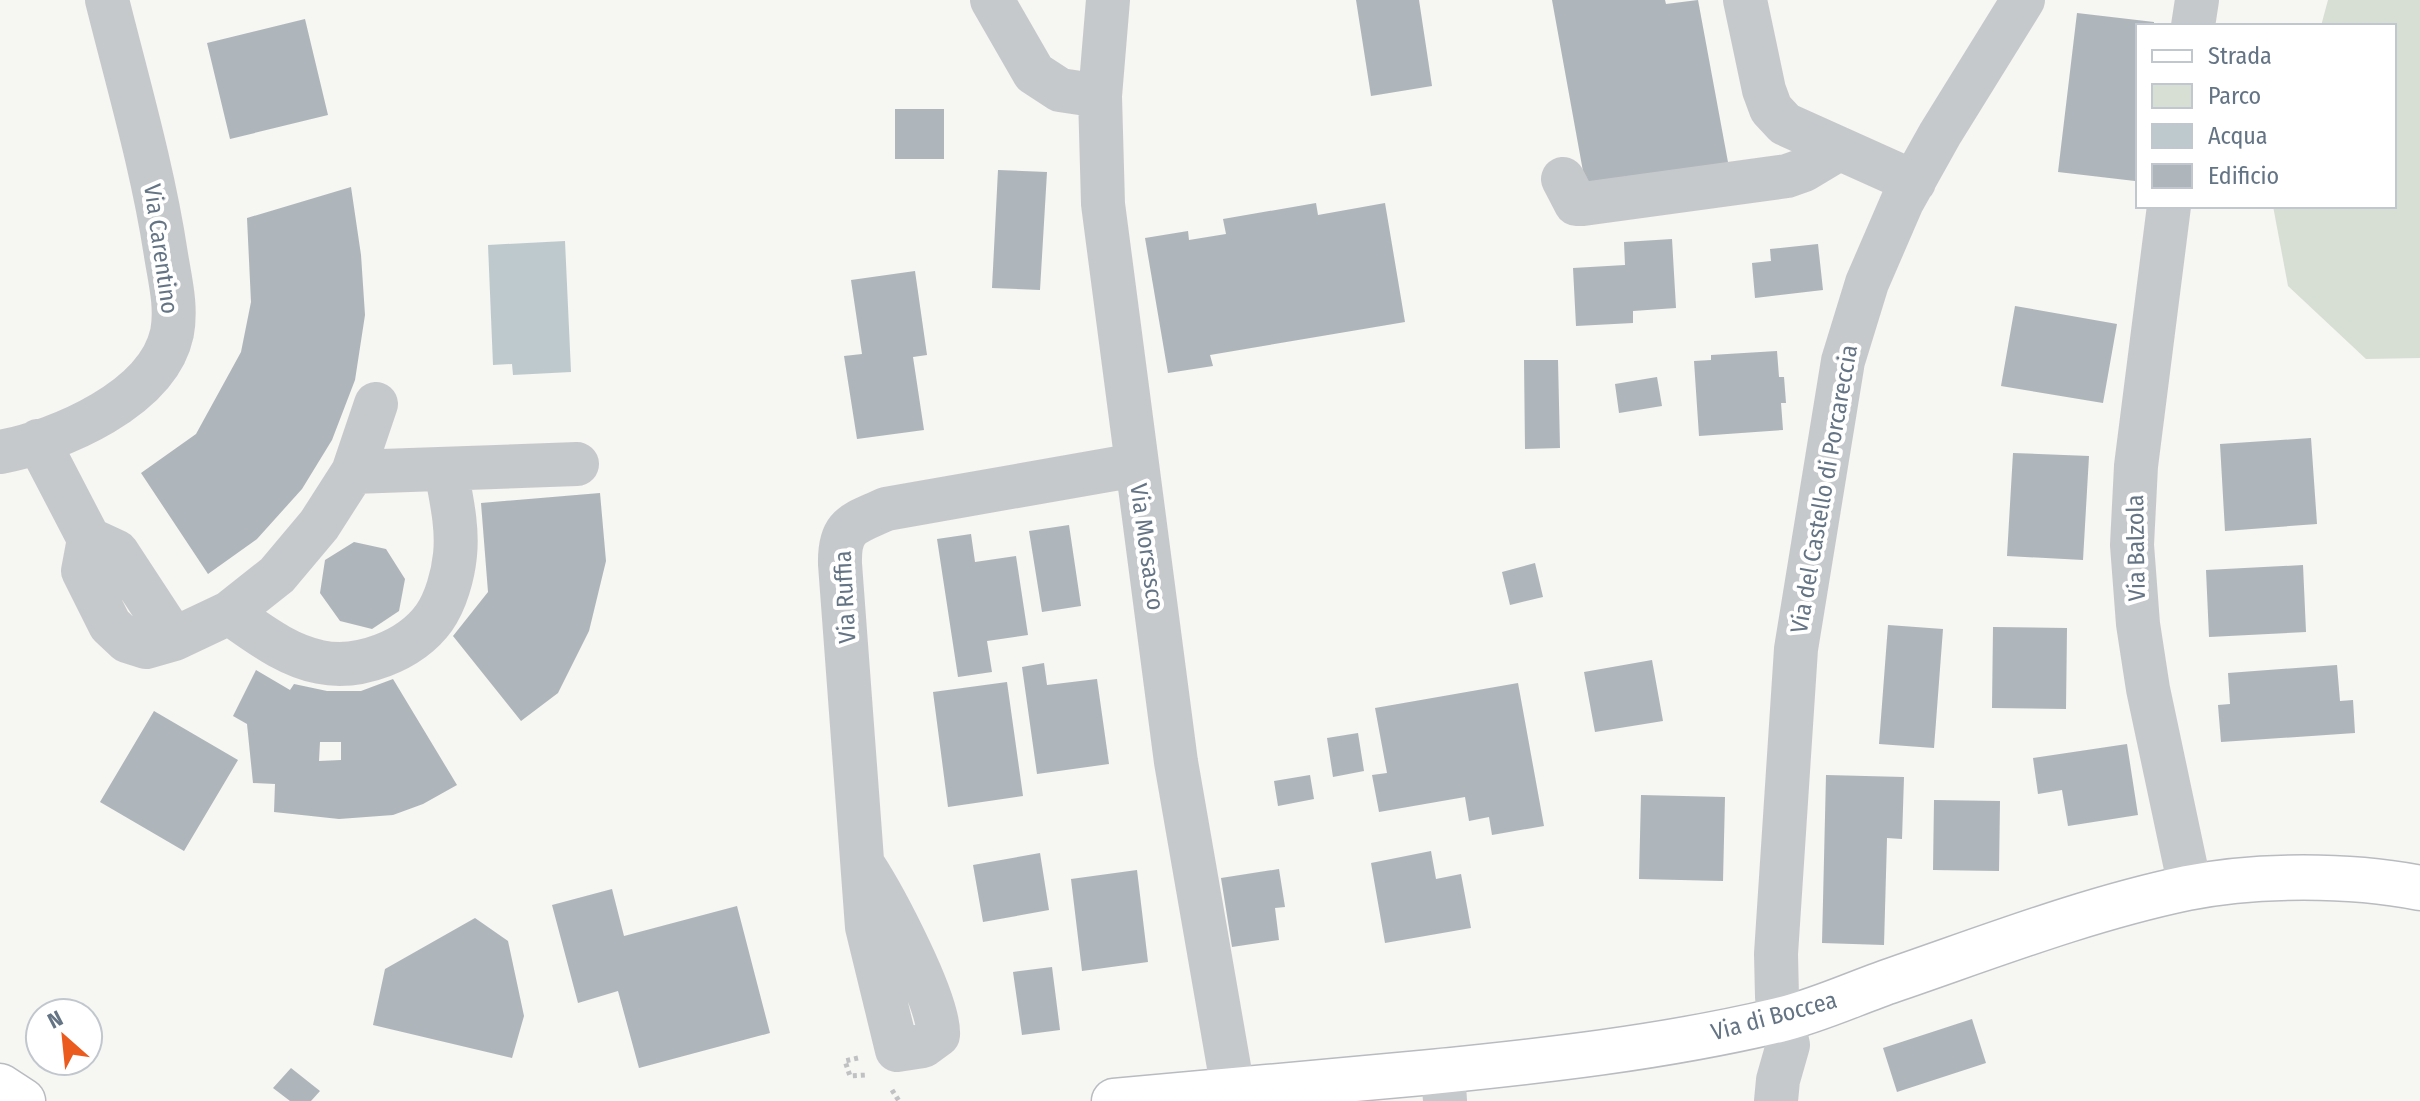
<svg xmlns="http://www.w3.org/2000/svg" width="2420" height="1101" font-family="'Fira Sans Condensed',sans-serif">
	<rect width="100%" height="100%" fill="#f6f6f2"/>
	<path fill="#d7ded3" d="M 2328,0 L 2420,0 L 2420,358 L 2366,359 L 2288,286 L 2273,206 L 2394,206 L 2394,26 L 2321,26 Z"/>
	<path fill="#bec9ce" d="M 565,241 L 571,372 L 513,375 L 512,364 L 493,365 L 488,245 Z"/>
	<path fill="#aeb5bb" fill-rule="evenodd" d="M 1356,0 L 1419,0 L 1432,86 L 1371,96 Z
		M 1552,0 L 1665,0 L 1666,4 L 1698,0 L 1730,173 L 1588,199 Z
		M 2077,13 L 2154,22 L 2154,26 L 2138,26 L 2138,156 L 2135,181 L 2058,172 Z
		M 305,19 L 328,115 L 230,139 L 207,43 Z
		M 895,109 L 944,109 L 944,159 L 895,159 Z
		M 998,170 L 1047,172 L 1040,290 L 992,288 Z
		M 351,187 L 361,255 L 365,315 L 355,380 L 332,440 L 302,489 L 257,539 L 208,574 L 141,473 L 196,434 L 241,352 L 251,302 L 247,218 Z
		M 1316,203 L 1318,215 L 1385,203 L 1405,322 L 1210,355 L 1213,366 L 1168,373 L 1145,238 L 1188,231 L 1189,240 L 1226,234 L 1223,219 Z
		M 1672,239 L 1676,308 L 1633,311 L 1633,323 L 1576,326 L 1573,268 L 1625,265 L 1624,242 Z
		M 1818,244 L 1823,290 L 1755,298 L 1752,263 L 1771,261 L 1770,249 Z
		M 915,271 L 927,355 L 913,357 L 924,430 L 857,439 L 844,356 L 862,354 L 851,280 Z
		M 2015,306 L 2117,324 L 2103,403 L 2001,386 Z
		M 1777,351 L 1779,377 L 1784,377 L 1786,403 L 1781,403 L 1783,430 L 1699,436 L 1694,361 L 1711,360 L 1711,355 Z
		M 1524,360 L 1558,360 L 1560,448 L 1525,449 Z
		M 1657,377 L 1662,406 L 1619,413 L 1615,384 Z
		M 2311,438 L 2317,524 L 2225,531 L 2220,444 Z
		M 2013,453 L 2089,456 L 2083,560 L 2007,556 Z
		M 600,493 L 606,561 L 589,631 L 558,693 L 521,721 L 453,636 L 488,592 L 481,503 Z
		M 1069,525 L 1081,606 L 1042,612 L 1029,531 Z
		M 971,534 L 975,562 L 1016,556 L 1028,635 L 987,641 L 992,672 L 958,677 L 937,539 Z
		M 354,542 L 386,549 L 405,579 L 399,611 L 372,629 L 340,621 L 320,593 L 325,560 Z
		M 1535,563 L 1543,597 L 1510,605 L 1502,572 Z
		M 2303,565 L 2306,632 L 2209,637 L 2206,570 Z
		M 1888,625 L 1943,629 L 1934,748 L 1879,744 Z
		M 1993,627 L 2067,628 L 2066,709 L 1992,708 Z
		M 1652,660 L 1663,721 L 1595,732 L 1584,672 Z
		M 1044,663 L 1047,685 L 1097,679 L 1109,764 L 1037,774 L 1022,667 Z
		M 2337,665 L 2340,701 L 2353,700 L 2355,733 L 2221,742 L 2218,705 L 2230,704 L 2228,673 Z
		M 256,670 L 290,690 L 294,684 L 327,691 L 361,691 L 393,679 L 457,785 L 423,804 L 393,815 L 339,819 L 274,812 L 275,784 L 253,783 L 247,724 L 233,716 ZM 320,742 L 341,742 L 341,760 L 319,761 Z
		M 1007,682 L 1023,796 L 948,807 L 933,692 Z
		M 1518,683 L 1544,826 L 1492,835 L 1489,817 L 1469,821 L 1465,797 L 1379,812 L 1372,775 L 1387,773 L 1375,708 Z
		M 154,711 L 238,760 L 184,851 L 100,802 Z
		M 1358,733 L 1364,771 L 1333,777 L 1327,738 Z
		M 2127,744 L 2138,815 L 2068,826 L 2062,790 L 2038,794 L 2033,758 Z
		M 1310,775 L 1314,799 L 1278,806 L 1274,781 Z
		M 1826,775 L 1904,777 L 1902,839 L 1887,838 L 1884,945 L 1822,943 Z
		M 1641,795 L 1725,797 L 1723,881 L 1639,879 Z
		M 1934,800 L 2000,801 L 1999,871 L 1933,870 Z
		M 1431,851 L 1436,879 L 1461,874 L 1471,928 L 1385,943 L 1371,863 Z
		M 1040,853 L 1049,910 L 983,922 L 973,865 Z
		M 1279,869 L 1285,907 L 1275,908 L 1279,940 L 1232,947 L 1221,878 Z
		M 1137,870 L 1148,962 L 1082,971 L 1071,879 Z
		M 612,889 L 624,936 L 737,906 L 770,1033 L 639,1068 L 618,991 L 578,1003 L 552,905 Z
		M 475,918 L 508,941 L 524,1016 L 512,1058 L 373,1025 L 385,969 Z
		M 1052,967 L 1060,1030 L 1022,1035 L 1013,972 Z
		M 1972,1019 L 1986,1063 L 1897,1092 L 1883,1048 Z
		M 291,1068 L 320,1091 L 311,1101 L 290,1101 L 273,1088 Z"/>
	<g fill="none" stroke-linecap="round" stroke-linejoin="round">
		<g stroke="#b8bcc0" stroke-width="47">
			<path id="major" d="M 0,1086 L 23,1101
				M 1114,1101 C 1216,1092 1319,1082 1421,1073 C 1541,1061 1661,1048 1779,1020 C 1817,1011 1855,993 1893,980 C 1989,947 2087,909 2187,888 C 2256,874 2351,874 2420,888"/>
		</g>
		<path stroke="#bfc1c3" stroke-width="5" stroke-dasharray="4 4" stroke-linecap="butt" d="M 858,1058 L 845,1061 L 850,1076 L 867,1075
			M 892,1090 L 899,1101"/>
		<path stroke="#c6c9cc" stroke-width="44" d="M 992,0 L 1034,73 L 1060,90 L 1100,96
			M 1108,0 L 1100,96 L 1103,204 L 1176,762 L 1233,1090
			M 1745,0 L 1764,90 L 1771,109 L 1785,124 L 1914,182
			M 2193,26 L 2197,0
			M 1563,179 L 1576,204 L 1583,204 L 1787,176 L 1804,170 L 1839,149
			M 2169,206 L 2136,466 L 2132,545 L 2138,624 L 2148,689 L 2190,887
			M 38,441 L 89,539 L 117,552 L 174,639 L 229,613 L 277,575 L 319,525 L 353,472 L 376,404
			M 0,452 C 59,441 158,399 172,333 C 177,307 170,280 166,255 C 153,169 128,84 107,0
			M 353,472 L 577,464
			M 89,539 L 83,571 L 110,625 L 127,641 L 146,647 L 174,639
			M 229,613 C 257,632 285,655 320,662 C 359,670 410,651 434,618 C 446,601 453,575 455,555 C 458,527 451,498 446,470
			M 864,866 C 883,895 941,1003 938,1035 L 923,1046 L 897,1050 L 867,927 L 840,564 C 839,524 854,524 886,509 L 1136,465
			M 1443,1070 L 1445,1101
			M 1776,1101 L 1778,1080 L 1788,1045 L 1777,997 L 1776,954 L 1796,649 L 1843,361 L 1867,283 L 1902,202 L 1940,134 L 2023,0"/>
		<use href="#major" stroke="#fff" stroke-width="44"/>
	</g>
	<g text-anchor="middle" stroke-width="8" stroke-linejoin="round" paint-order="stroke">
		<g font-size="24" fill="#647485" stroke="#fff">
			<text transform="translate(161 249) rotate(82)" y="8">Via Carentino</text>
			<text transform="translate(1824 489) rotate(-80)" y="8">Via del Castello di Porcareccia</text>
			<text transform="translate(1147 547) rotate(82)" y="8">Via Morsasco</text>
			<text transform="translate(2136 548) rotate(-91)" y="8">Via Balzola</text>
			<text transform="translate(845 597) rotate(-93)" y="8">Via Ruffia</text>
			<text transform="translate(1774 1016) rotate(-15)" y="8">Via di Boccea</text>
		</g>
	</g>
	<rect x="2136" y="24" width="260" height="184" fill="#ffffff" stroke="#c1c7ce" stroke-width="2"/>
	<rect x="2152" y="50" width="40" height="12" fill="#ffffff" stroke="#c1c7ce" stroke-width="2"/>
	<text x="2208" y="64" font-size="24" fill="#647485">Strada</text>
	<rect x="2152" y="84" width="40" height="24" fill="#d7ded3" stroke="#c1c7ce" stroke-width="2"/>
	<text x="2208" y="104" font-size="24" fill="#647485">Parco</text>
	<rect x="2152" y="124" width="40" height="24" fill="#bec9ce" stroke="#c1c7ce" stroke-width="2"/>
	<text x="2208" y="144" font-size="24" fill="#647485">Acqua</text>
	<rect x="2152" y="164" width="40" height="24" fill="#aeb5bb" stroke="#c1c7ce" stroke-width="2"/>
	<text x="2208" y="184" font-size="24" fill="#647485">Edificio</text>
	<g transform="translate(64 1037) rotate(333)"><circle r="38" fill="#ffffff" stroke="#c1c7ce" stroke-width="2"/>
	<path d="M0-6L14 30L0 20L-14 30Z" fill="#eb5b1d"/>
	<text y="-12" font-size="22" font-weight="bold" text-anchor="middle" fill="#647485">N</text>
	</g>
</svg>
